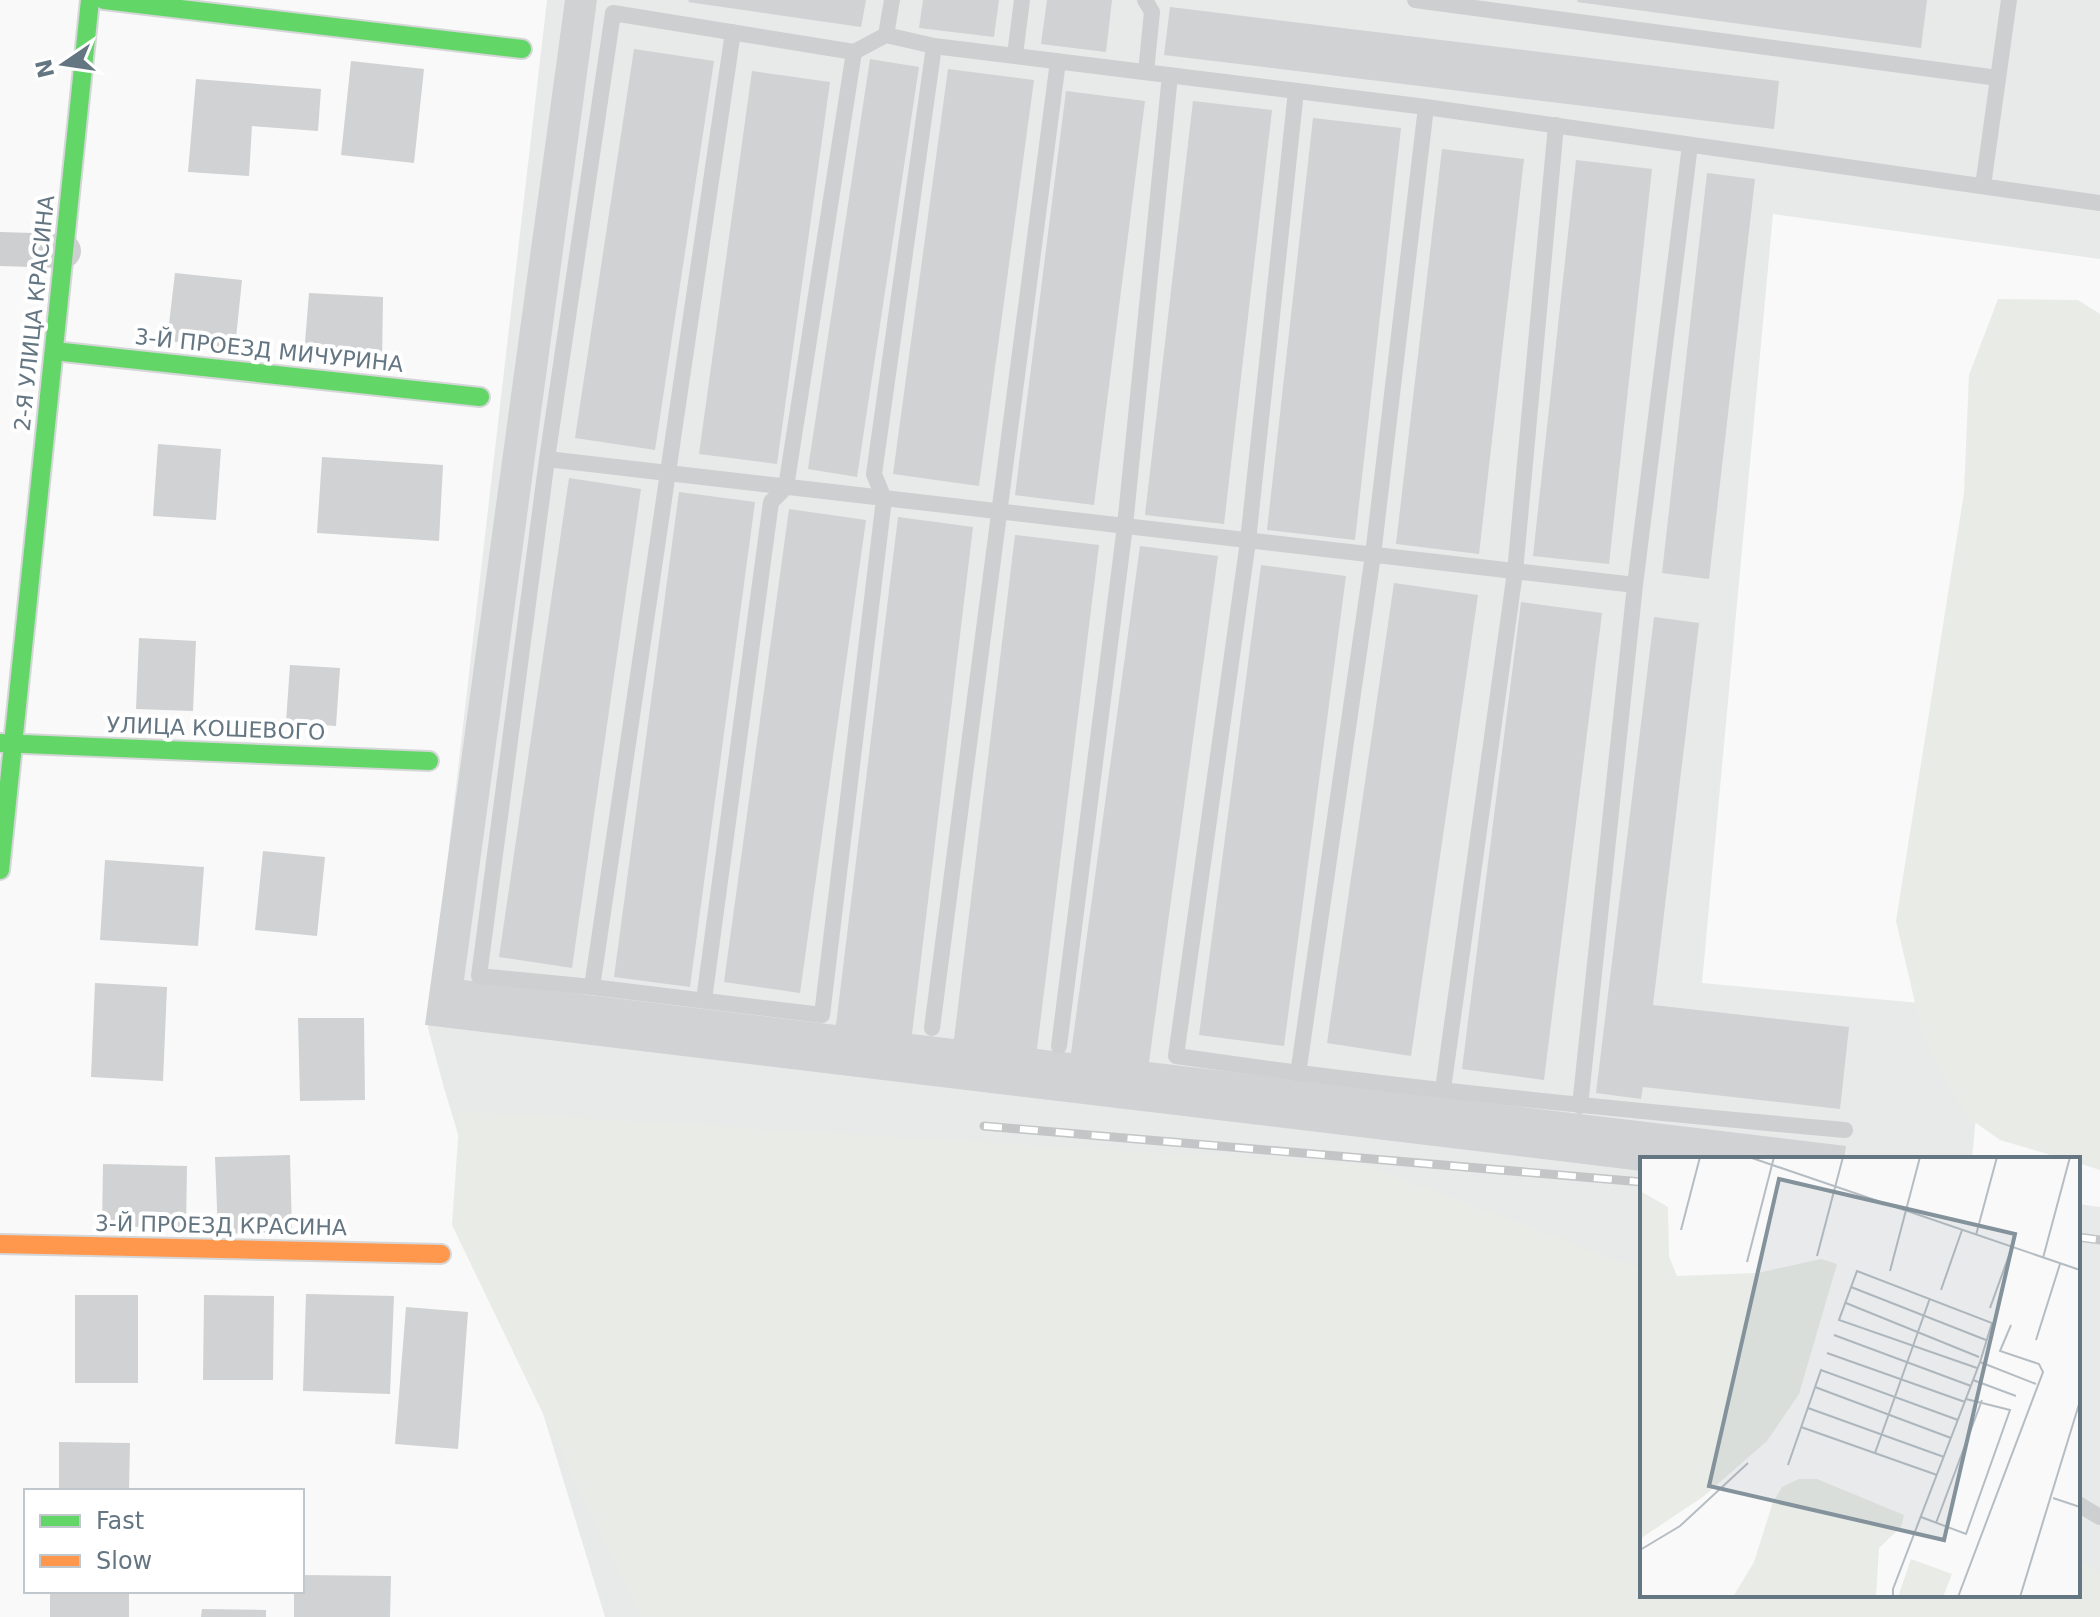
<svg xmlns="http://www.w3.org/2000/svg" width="2100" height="1617" font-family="'DejaVu Sans',sans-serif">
	<rect width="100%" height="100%" fill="#f9f9f9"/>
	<path fill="#e8e9e9" d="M 547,0 L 2100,0 L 2100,259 L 1773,214 L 1702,983 L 1986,1009 L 1972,1159 L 1642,1159 L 1642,1595 L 2078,1595 L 2078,1204 L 2100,1207 L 2100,1617 L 605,1617 L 444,1088 L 428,1028 Z"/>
	<path fill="#e8ebe6" d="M 1998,299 L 2078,300 L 2100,314 L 2100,1170 L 2078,1163 L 2078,1159 L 2064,1159 L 2000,1140 L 1966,1116 L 1923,1037 L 1896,921 L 1964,493 L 1969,375 Z
		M 460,1111 L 1366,1165 L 1642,1270 L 1642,1595 L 2078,1595 L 2078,1558 L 2100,1574 L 2100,1617 L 641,1617 L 452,1225 Z"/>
	<path fill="#d0d2d3" d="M 565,0 L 597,0 L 464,980 L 836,1025 L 898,517 L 973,527 L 912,1034 L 954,1039 L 1015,535 L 1099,545 L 1037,1049 L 1071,1053 L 1140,546 L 1218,556 L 1149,1062 L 1846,1146 L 1844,1159 L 1642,1159 L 1642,1171 L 425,1025 Z
		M 689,0 L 866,0 L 861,27 L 688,2 Z
		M 923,0 L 999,0 L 994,37 L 919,28 Z
		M 1047,0 L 1112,0 L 1106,52 L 1041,44 Z
		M 1578,0 L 1927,0 L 1921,48 L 1577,2 Z
		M 1170,7 L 1779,81 L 1774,129 L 1164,55 Z
		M 634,49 L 714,61 L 655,450 L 575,438 Z
		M 870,59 L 919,67 L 857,477 L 808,469 Z
		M 351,61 L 424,69 L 414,163 L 341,155 Z
		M 948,69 L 1034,80 L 979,486 L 893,474 Z
		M 752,71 L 830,82 L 777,464 L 699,454 Z
		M 196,79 L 321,89 L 318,131 L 252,126 L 249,176 L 188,172 Z
		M 1066,91 L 1145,101 L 1094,505 L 1015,495 Z
		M 1193,101 L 1272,110 L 1224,524 L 1145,515 Z
		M 1313,118 L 1401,128 L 1355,540 L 1267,530 Z
		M 1442,149 L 1524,159 L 1479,554 L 1396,544 Z
		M 1576,160 L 1652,169 L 1609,564 L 1533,556 Z
		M 1707,173 L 1755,179 L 1709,579 L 1662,573 Z
		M 175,273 L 242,280 L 235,348 L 167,341 Z
		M 309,293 L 383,297 L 382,363 L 304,355 Z
		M 158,444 L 221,449 L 216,520 L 153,516 Z
		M 322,457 L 443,465 L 439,541 L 317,533 Z
		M 569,478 L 641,489 L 572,968 L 499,957 Z
		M 679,492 L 755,502 L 690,987 L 614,977 Z
		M 789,509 L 866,520 L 800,993 L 724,982 Z
		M 1261,565 L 1346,576 L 1284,1046 L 1199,1035 Z
		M 1394,583 L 1478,595 L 1411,1056 L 1327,1043 Z
		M 1521,602 L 1602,613 L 1544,1080 L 1462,1069 Z
		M 1654,617 L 1699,623 L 1653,1005 L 1849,1027 L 1840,1109 L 1643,1087 L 1641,1099 L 1596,1093 Z
		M 139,638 L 196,641 L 193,711 L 136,709 Z
		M 290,665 L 340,668 L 336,726 L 286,722 Z
		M 263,851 L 325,857 L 317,936 L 255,930 Z
		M 105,860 L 204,867 L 198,946 L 100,940 Z
		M 95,983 L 167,987 L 163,1081 L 91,1077 Z
		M 298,1018 L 364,1018 L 365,1100 L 300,1101 Z
		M 290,1155 L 292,1232 L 218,1234 L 215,1157 Z
		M 103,1164 L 187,1166 L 186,1228 L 102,1226 Z
		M 306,1294 L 394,1296 L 390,1394 L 303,1391 Z
		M 75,1295 L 138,1295 L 138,1383 L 75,1383 Z
		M 204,1295 L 274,1296 L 273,1380 L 203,1380 Z
		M 406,1307 L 468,1312 L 458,1449 L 395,1444 Z
		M 59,1442 L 130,1443 L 129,1491 L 59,1491 Z
		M 302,1575 L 391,1576 L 390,1617 L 294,1617 L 294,1591 L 302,1591 Z
		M 50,1592 L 129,1593 L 129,1617 L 50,1617 Z
		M 202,1609 L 266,1610 L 266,1617 L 201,1617 Z"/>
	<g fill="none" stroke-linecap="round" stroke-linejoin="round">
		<g stroke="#d5d6d7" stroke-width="22">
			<path id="fast" d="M 104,0 L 522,49
				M 54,351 L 480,397
				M 0,743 L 429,761
				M 0,870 L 90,0"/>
		</g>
		<g stroke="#d5d6d7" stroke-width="22">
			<path id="slow" d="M 0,1244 L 441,1254"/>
		</g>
		<path stroke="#cecfd0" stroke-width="16" d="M 1145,0 L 1152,12 L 1146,72
			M 1415,0 L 1998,78
			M 886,35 L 892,0
			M 934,46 L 874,474 L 884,499 L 822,1015 L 592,987 L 479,976 L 547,459 L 613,13 L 854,52 L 886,35 L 934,46 L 1426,107 L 2100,203
			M 1015,55 L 1022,0
			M 1296,91 L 1248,541 L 1176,1056 C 1398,1088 1621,1110 1845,1130
			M 1983,186 L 2009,0
			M 547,459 L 1635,585
			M 592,987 L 733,32
			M 704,1000 L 771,502 L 786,487 L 854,52
			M 932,1028 L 1058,61
			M 1059,1046 L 1125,526 L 1170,75
			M 1298,1074 L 1373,555 L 1426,107
			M 1443,1089 L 1515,572 L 1556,125
			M 1580,1106 L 1635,585 L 1690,145
			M 2078,1504 L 2100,1517"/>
		<path stroke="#cecfd0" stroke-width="34" d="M 0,249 L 64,251"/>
		<use href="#fast" stroke="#63d668" stroke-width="18"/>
		<use href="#slow" stroke="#ff974d" stroke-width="18"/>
		<g stroke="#c3c5c6" stroke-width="9">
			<path id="rail" d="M 984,1126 L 1642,1182
				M 2078,1237 L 2100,1240"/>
		</g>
		<use href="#rail" stroke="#fff" stroke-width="6" stroke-dasharray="18" stroke-linecap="butt"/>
	</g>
	<g text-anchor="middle" stroke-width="8" stroke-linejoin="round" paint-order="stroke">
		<g font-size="22" fill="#657683" stroke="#fff">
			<text transform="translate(34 313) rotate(-84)" y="8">2-Я УЛИЦА КРАСИНА</text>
			<text transform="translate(269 350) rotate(6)" y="8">3-Й ПРОЕЗД МИЧУРИНА</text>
			<text transform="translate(216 728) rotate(2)" y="8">УЛИЦА КОШЕВОГО</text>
			<text transform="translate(221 1225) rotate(1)" y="8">3-Й ПРОЕЗД КРАСИНА</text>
		</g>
	</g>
	<g transform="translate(1640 1157)">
		<rect width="440" height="440" fill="#f9f9f9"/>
		<path d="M 0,34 L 28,50 L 29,99 L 37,119 L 118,116 L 181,102 L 197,107 L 159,237 L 127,284 L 64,339 L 0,382 ZM 159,322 L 177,322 L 264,358 L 261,370 L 239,391 L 236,440 L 93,440 L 114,405 L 133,345 L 142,330 ZM 271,402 L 312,417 L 303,440 L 258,440 Z" fill="#e8ebe6"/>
		<path fill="none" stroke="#b5bdc3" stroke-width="2" d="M 109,0 L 440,113M 41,73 L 60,0M 336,78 L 357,0M 177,99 L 203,0M 403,101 L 430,0M 107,105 L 134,0M 250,114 L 280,0M 211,130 L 346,183M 301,133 L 322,73M 206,146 L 339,200M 350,151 L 372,90M 194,178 L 331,229M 396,183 L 420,107M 187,196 L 325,245M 340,205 L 396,227M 333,223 L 376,239M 175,230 L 311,281M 168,251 L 304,300M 161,270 L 297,318M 235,296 L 290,141M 148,308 L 181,213 L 318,263M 413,341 L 440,350M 281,360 L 326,377 L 370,253 L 326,242M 296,366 L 342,243M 0,393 L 40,369 L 108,306M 253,440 L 253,432 L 340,205 L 352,166 L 217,114 L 199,163 L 337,211M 318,440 L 403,215 L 399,207 L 360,194 L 371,168M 380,440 L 440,244"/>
		<path fill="#84929c" fill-opacity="0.15" stroke="#84929c" stroke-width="4" d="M 139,22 L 375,77 L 304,383 L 69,329 Z"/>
		<rect width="440" height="440" fill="none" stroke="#657683" stroke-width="4"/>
	</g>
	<rect x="24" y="1489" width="280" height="104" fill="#ffffff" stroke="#c1c8cd" stroke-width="2"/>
	<rect x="40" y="1515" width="40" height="12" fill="#63d668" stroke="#c1c8cd" stroke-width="2"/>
	<text x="96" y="1529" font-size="24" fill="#657683">Fast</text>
	<rect x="40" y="1555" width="40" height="12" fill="#ff974d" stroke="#c1c8cd" stroke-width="2"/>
	<text x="96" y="1569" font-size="24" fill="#657683">Slow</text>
	<g transform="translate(64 64) rotate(257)" stroke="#ffffff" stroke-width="6" paint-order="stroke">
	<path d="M0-6L14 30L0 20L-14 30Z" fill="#657683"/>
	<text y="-12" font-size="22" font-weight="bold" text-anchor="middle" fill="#657683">N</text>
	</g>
</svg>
